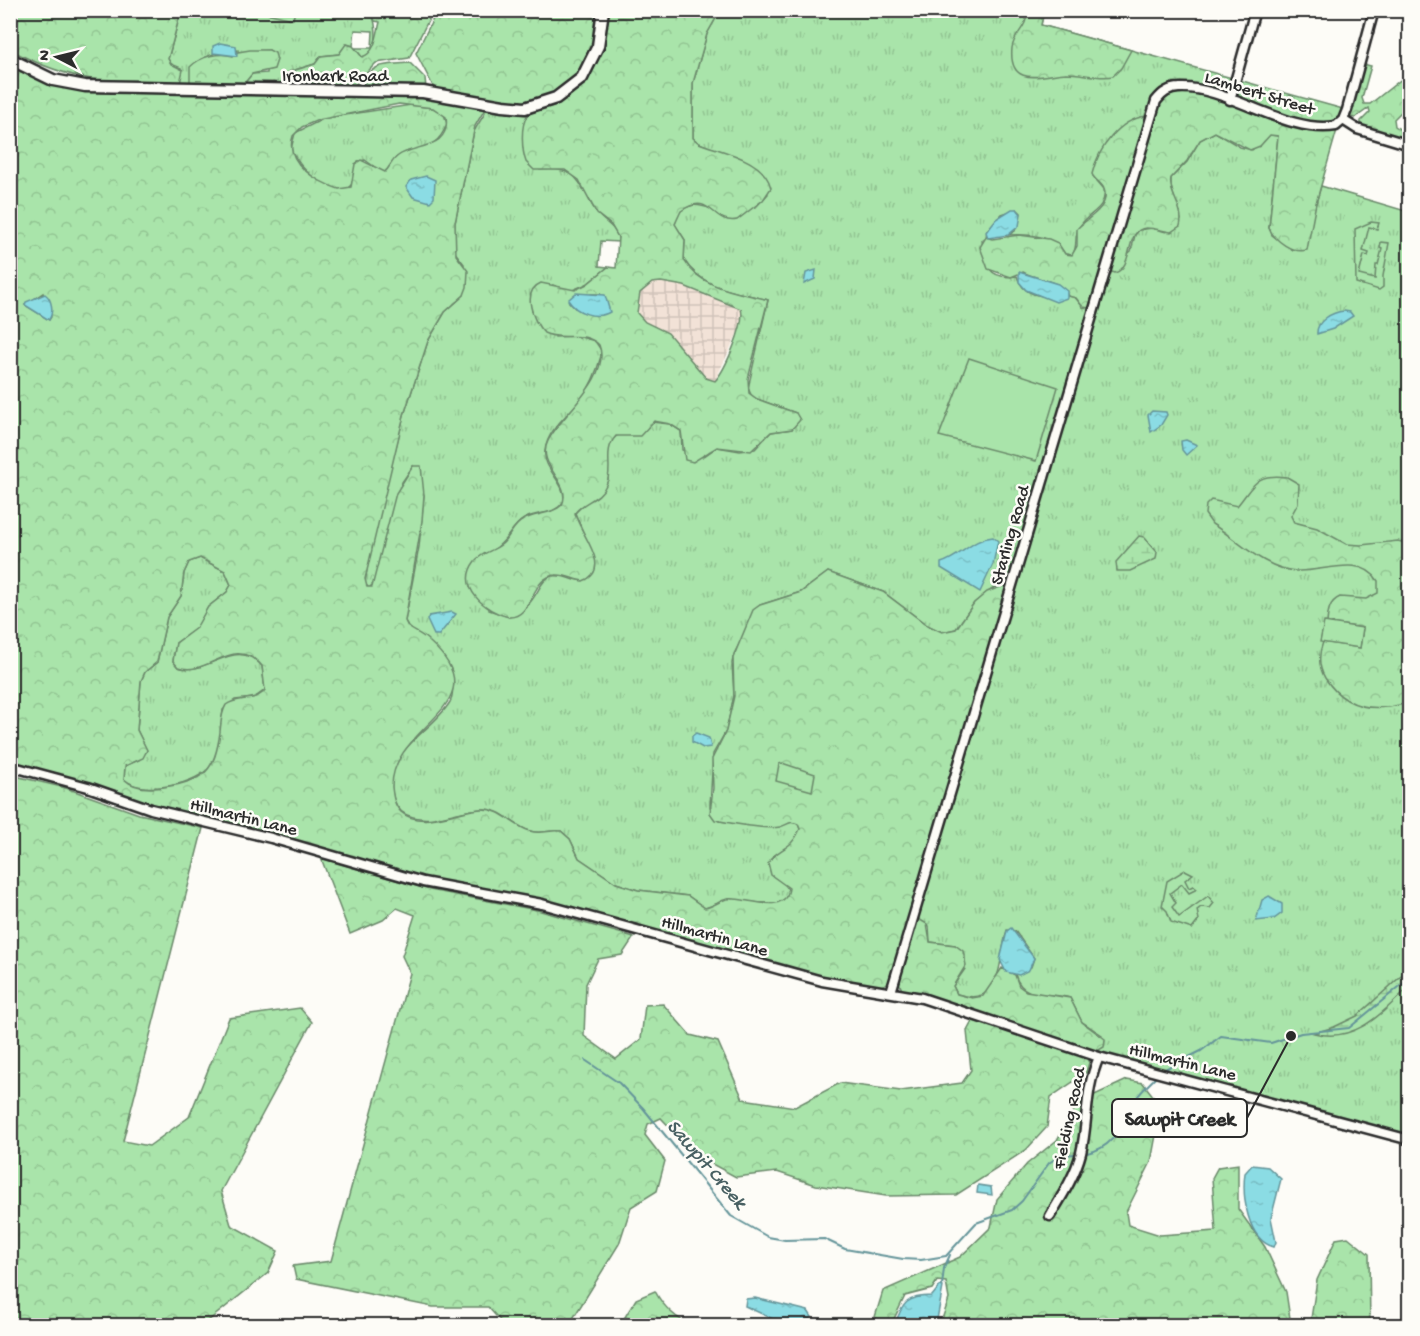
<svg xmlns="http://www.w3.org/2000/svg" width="1420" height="1336" font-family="'Gochi Hand',sans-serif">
	<defs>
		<pattern id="industrial-grid" width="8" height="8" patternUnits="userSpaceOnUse" patternTransform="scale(1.5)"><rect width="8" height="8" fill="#f2e2d7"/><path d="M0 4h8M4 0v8" fill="none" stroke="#d0c2b9"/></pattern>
		<pattern id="grass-tufts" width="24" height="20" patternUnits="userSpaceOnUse" patternTransform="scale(1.5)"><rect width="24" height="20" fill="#a9e4aa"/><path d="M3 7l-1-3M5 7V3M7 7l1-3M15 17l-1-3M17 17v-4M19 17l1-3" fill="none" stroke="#92c492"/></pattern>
		<pattern id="forest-crowns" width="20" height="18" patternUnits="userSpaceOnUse" patternTransform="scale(1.5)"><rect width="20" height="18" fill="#a9e4aa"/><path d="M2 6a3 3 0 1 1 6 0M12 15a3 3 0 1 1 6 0" fill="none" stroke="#92c492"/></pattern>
		<pattern id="wetland-marsh" width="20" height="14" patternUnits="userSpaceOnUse" patternTransform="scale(1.5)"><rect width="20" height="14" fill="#a9e4aa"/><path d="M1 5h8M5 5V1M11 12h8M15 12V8" fill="none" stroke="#92c492"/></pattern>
		<pattern id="water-ripples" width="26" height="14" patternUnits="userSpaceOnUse" patternTransform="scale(1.5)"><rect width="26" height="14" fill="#8bdce4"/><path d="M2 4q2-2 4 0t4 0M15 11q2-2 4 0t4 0" fill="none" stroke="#78bdc4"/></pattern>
	</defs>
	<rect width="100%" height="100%" fill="#fdfcf7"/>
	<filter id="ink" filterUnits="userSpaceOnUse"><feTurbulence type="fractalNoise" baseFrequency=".0167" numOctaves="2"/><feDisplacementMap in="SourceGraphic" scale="12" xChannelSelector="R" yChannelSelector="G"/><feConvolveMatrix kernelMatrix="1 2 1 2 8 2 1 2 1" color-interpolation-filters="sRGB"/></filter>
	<g filter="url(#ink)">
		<path fill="url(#industrial-grid)" d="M 661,282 L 684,286 L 741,309 L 742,320 L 739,330 L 715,381 L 706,378 L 668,333 L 645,322 L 637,313 L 640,293 L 652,283 Z"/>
		<path fill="url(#grass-tufts)" stroke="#6a886a" stroke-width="1.5" d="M 181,11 L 371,11 C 376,23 382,52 362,57 L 355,48 L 372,48 L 373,31 L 355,30 L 353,46 L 347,44 L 339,54 L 321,56 L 315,64 L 291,71 L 289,86 L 242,86 L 252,74 L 267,73 L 269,50 L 238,52 L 238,50 L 213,53 L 216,53 L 201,59 L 190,83 L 177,85 L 181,68 L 171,64 L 168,59 Z
			M 720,11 L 1044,11 L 1041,25 L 1232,78 L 1228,88 L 1221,92 C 1182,86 1162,71 1147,116 C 1121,119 1106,157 1093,176 L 1104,189 C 1107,211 1087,212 1079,228 C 1073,237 1079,246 1072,255 L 1065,254 C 1053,235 1031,234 1008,235 L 1015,231 L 1021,213 L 1017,209 L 1002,214 L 987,230 L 986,237 L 982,240 C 984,263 988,281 1017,276 C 1025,304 1056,294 1074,296 L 1083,307 L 1090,308 L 1008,584 L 995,587 L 974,603 L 956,629 L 942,632 L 927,625 L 883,592 L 828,572 L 801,592 L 760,605 L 734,654 L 732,663 L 734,696 L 726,731 L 713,754 L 710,807 L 719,821 L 776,827 L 791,822 L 798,824 L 800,829 L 793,843 L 772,857 L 789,892 L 785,899 L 777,903 L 759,903 L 730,899 L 705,908 L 688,896 L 638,890 L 616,883 L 579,858 L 570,839 L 561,831 C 551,829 541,835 530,831 C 514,826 503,810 486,809 C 461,808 438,823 413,817 C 403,815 397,809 394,800 C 379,751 431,734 450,702 C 454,694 453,680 450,671 C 441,642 414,639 405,621 L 419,547 L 424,495 L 413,466 L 402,482 L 374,583 L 369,588 L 365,584 L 369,555 L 404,415 L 428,341 L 445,312 L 464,295 L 464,264 L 454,251 L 455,223 L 474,131 L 485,113 L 484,107 L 533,112 L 527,117 L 540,170 C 583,166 577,185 597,213 C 605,224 617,226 619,242 L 601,241 L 599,266 L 608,267 L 587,284 L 570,291 L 553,285 L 555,337 L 577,336 L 595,341 L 601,350 L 601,356 C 597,371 591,386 582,398 C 570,414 547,429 545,451 C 542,469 566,482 564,501 C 555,516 537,511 524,519 C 511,527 507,542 493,550 L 489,610 L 509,617 C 514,614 522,611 526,607 C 545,588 539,566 574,580 L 595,560 L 575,513 L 608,480 C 609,464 601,443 620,434 C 636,437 641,434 651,422 L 670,424 L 681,431 L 682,450 L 703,457 L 717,447 L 740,451 L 755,449 L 771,432 L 792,429 L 796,413 L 757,399 L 752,397 L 748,388 L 768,300 C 739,292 701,289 684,260 L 685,240 L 675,225 L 677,215 C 688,202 698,204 712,209 C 723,213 744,207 756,207 L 768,194 L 750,163 L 699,143 L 693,138 L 693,83 L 707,34 Z
			M 11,96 L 14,103 L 11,109 L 15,113 L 11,145 Z
			M 411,105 L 433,108 L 444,114 L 447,124 C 434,157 415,142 397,157 C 392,161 390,168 385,172 L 380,171 L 365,160 L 358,161 L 352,184 L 347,189 C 325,193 299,168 291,149 L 295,133 L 325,118 Z
			M 1215,132 L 1240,147 L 1252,150 L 1270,135 L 1278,136 L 1269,228 L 1272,235 L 1293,250 L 1316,203 L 1321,186 L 1409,212 L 1409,1138 L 1094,1053 L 1102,1035 L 1082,1022 L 1070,998 C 1050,991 1024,1002 1015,975 L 1031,967 L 1034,958 L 1015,931 L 1007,930 C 998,959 1004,1009 957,994 L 953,986 L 965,969 L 965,955 L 955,945 L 930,942 L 929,926 L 915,917 L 1108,269 L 1131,251 L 1135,235 L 1139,230 L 1152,228 L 1166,232 L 1181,220 L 1171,187 L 1171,178 L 1187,162 L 1200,140 Z
			M 200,558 L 225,571 L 231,585 L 227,592 L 208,607 L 197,628 L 176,643 L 173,661 L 178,667 C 208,677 235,635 262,666 L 265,690 L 254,698 L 235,700 L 223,710 C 221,725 223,751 213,764 C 199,784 142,797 124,779 L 125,766 L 139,760 L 147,751 L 137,730 L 141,681 L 145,672 L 157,662 L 167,617 L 181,596 L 184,573 L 189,562 Z"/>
		<path fill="url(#forest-crowns)" stroke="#6a886a" stroke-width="1.5" fill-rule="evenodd" d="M 10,11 L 181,11 L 168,59 L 171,64 L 183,70 L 180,83 C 112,84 72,83 11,50 Z
			M 371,11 L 433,11 L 409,58 L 376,63 L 353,87 L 289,86 L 286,77 L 289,72 L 315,64 L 321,56 L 339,54 L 346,44 L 353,46 L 362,57 C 376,53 377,33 380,22 L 375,21 Z
			M 437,11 L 600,11 L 593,49 L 577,76 L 546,98 L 520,104 L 434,88 L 416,53 Z
			M 607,11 L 720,11 L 707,34 L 693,83 L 693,138 L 699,143 C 722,152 765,159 771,188 L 763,200 L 737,220 C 712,225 711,190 681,211 L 675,224 L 685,240 L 684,260 C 701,289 739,292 768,300 L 748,379 L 749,393 L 757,399 L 796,413 L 800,420 L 792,429 L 771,432 L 751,451 L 717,447 L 693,462 L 685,460 L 681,431 L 670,424 L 654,421 L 640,436 L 616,436 C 602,452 614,468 606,485 C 600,500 583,501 575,513 C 577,530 615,569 583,581 C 574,580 565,574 556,575 C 531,576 533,618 509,617 C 486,612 455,587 475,561 C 482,552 494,551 502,544 C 510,537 513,525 523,520 C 535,513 551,515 562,505 C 573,482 535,466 548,441 C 560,416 612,377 599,345 C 584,329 562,342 544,333 C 533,321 521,291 541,283 L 575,290 L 587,284 L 608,267 L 616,268 L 618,237 L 611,225 L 597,214 L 579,180 L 565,170 L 534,170 L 526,162 C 522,151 520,126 527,116 C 533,109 545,109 553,106 C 592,88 604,50 607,11 ZM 661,282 L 684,286 L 741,309 C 746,323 725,370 715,381 L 706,378 L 668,333 L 645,322 L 637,313 L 640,293 L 652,283 ZM 591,294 L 601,294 L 575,308 L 569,302 Z
			M 1027,11 L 1044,11 L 1041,25 L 1131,50 L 1121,68 L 1113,76 C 1098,79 1082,73 1066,73 C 1045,74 1008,90 1012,48 C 1014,33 1028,28 1027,11 Z
			M 250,50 L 269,50 L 275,53 L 277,60 L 274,69 L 252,74 L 242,86 L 190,83 L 190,67 C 201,56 219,52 233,56 L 238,52 Z
			M 11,63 L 56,86 L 85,91 L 419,96 L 485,109 L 475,126 L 455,223 L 456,255 L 468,271 L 467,287 L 464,295 L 445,312 L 428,341 L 404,415 L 365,579 L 367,587 L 372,587 L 396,493 L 413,466 L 421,466 L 424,495 L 422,521 L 405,621 L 408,627 C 415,632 424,635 430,642 C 501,706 391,724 392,787 C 393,796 394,805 401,812 C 421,830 458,810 481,809 C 501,808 513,826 530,831 C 541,835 551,829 561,831 L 570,839 L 579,858 L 616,883 L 638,890 L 688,896 L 705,908 C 713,907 719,901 727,899 C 744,896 786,917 789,888 L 771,875 L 768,863 C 777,848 791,851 800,829 L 798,824 C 790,820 788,825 780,827 C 767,830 729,823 715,820 L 710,813 L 713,788 L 712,759 L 726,731 L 734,696 L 733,658 L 753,610 L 760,605 L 801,592 L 828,572 L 883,592 L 927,625 L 942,632 L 956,629 L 974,603 L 987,592 L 1008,584 L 892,974 L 889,982 L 880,987 L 831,980 L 640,928 L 430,881 L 318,847 L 139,802 L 82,781 L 11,763 L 10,145 L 17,104 L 11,96 ZM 399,104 L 433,108 L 446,117 C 451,150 414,144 398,156 C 392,160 390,167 385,172 L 361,160 L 355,164 L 351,187 L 339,189 C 317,182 284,163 293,136 L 302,127 L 318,120 ZM 43,293 L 51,317 L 49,320 L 25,305 ZM 200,558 L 225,571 L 231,585 L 227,592 L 208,607 L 196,628 L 176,643 L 173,661 L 178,667 C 208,678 233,633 262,666 L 265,690 C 255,703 238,696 226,705 C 221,713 221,723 220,732 C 215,771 205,781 164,787 C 150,789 134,789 124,779 L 125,766 L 143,758 L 147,750 L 137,730 L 141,681 L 145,672 L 157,662 L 167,617 L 181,596 L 184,573 L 189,562 Z
			M 410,63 L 425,78 L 426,88 L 363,84 C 371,61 390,65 410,63 Z
			M 1363,64 L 1371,66 L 1362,98 L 1364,104 L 1370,104 L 1403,78 L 1409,83 L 1409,94 L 1402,100 L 1407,106 L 1394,119 L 1395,126 L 1401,130 L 1402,139 L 1361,126 L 1361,121 L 1370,112 L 1369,108 L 1355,118 L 1349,117 Z
			M 1239,80 L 1343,109 L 1339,118 C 1325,130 1254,110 1240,98 C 1235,94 1238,86 1239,80 Z
			M 1180,91 C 1227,91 1294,137 1337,130 L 1316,203 L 1307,250 C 1293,254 1275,241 1269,228 L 1278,136 L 1270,135 L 1260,146 L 1250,150 L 1215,132 L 1200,140 L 1187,161 L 1171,178 C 1168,194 1185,208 1180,226 L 1171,232 C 1162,231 1155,228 1146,228 C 1124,230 1135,266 1115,273 L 1109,271 L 1155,111 L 1165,98 Z
			M 1147,116 L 1090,308 L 1083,307 L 1076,298 L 1068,296 C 1063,280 1037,280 1023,272 L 1011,277 L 988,269 L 980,247 L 986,237 L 992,239 L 1019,235 L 1049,239 L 1058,243 L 1065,254 L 1072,255 L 1077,246 L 1077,229 C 1086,218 1111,208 1104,189 C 1102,183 1095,181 1092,174 C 1098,149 1119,119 1147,116 Z
			M 1287,477 L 1299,484 L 1298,503 L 1291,516 L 1294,522 L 1317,528 L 1346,544 L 1361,545 L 1398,541 L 1409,544 L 1409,704 C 1401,703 1394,707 1386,707 C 1360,710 1339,700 1325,678 C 1318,666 1318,655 1323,642 L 1360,648 L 1363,628 L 1327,623 C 1328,611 1329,602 1340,597 L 1366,599 L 1378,593 L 1378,581 C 1361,553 1322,573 1296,571 C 1264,569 1238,540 1212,524 L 1205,514 L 1206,505 L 1211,500 L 1237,506 C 1254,486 1254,473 1287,477 Z
			M 11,775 L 66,788 L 139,814 L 203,828 L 123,1141 L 149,1146 L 189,1117 L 229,1018 L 300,1008 L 312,1022 L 221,1191 L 231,1225 L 278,1251 L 268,1273 L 203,1325 L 11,1325 Z
			M 321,858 L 430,890 L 537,910 L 634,937 L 622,955 L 598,959 L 586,984 L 584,1036 L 616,1059 L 641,1039 L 645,1005 L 663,1004 L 690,1035 L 718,1042 L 743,1099 L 795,1107 L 840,1083 L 901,1091 L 962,1083 L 971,1070 L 967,1031 L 973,1020 L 1090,1059 L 1086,1073 L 1051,1097 L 1047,1127 L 1026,1150 L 956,1195 L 886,1196 L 816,1185 L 777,1172 L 736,1177 L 697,1156 L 661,1118 L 648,1124 L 645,1135 L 665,1161 L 657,1191 L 631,1207 L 619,1244 L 569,1325 L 504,1325 L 488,1307 L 433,1307 L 296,1279 L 293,1266 L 331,1261 L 410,973 L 402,956 L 415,915 L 397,908 L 383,920 L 350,934 Z
			M 915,917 L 927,924 L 930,942 L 955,945 L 963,951 L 966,965 L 953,986 L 957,994 L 972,998 L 983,996 L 1002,968 L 1015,975 L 1019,986 L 1026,991 L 1070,998 L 1082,1022 L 1105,1039 L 1104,1047 L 1094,1053 L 902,990 L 898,980 Z
			M 1127,1080 L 1143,1083 L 1154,1097 L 1156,1135 L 1151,1162 L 1126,1212 L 1128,1225 L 1160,1235 L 1216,1231 L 1212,1178 L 1218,1167 L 1238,1164 L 1238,1209 L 1265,1247 L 1286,1292 L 1291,1325 L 940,1325 L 949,1299 L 946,1282 L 937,1281 L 932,1289 L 905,1296 L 891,1325 L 885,1325 L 875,1317 L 883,1291 L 960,1257 L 991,1227 L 997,1199 L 1027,1164 L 1057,1140 L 1079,1102 L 1083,1100 L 1078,1170 L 1088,1098 Z
			M 1348,1237 L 1369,1254 L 1370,1325 L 1310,1325 L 1317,1280 L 1336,1239 Z
			M 655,1291 C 662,1305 677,1321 693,1325 L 620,1325 L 636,1299 Z"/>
		<path fill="url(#wetland-marsh)" stroke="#6a886a" stroke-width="1.5" d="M 1139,536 L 1144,537 L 1157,552 L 1156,559 L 1130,571 L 1117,571 L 1116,562 Z
			M 1409,969 L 1409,987 C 1382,1013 1355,1044 1314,1033 L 1334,1027 L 1357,1016 Z"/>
		<path fill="#a9e4aa" stroke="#6a886a" stroke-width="1.5" d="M 257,11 L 295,11 L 293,19 Z
			M 1371,222 L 1379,223 L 1377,229 L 1369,227 L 1363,251 L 1369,253 L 1368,256 L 1364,255 L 1359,275 L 1375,279 L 1376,265 L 1378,265 L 1382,249 L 1380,248 L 1381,242 L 1389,243 L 1383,276 L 1383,287 L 1379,290 L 1356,283 L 1355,229 Z
			M 969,358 L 1058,387 L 1036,461 L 939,436 Z
			M 1324,622 L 1363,628 L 1360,648 L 1320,642 Z
			M 782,763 L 815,774 L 812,791 L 776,781 L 779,764 Z
			M 1185,870 L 1193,874 L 1185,880 L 1189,888 L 1193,886 L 1197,889 L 1189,893 L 1182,884 L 1170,893 L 1176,903 L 1172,907 L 1179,917 L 1208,896 L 1214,903 L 1210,908 L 1201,907 L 1197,910 L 1199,920 L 1192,929 L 1171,922 L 1167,911 L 1162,906 L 1167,881 Z"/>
		<path fill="url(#water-ripples)" stroke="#65959a" stroke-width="1.5" d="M 220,43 L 236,46 L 237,56 L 213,53 L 213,46 Z
			M 426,176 L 435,180 L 434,198 L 430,202 L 413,197 L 406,187 L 411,180 Z
			M 1012,209 L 1017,209 L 1021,214 L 1019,226 L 1008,235 L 988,238 L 986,232 L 996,219 Z
			M 816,270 L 815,279 L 804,284 L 806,273 Z
			M 1019,272 L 1058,284 L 1067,291 L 1067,298 L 1056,302 L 1026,290 L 1019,282 Z
			M 576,293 L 605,295 L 610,312 C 596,320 576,313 568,300 Z
			M 45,294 C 52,299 54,312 49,320 L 25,305 L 26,302 Z
			M 1344,311 L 1350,312 L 1353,316 L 1333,329 L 1317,334 C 1316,321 1332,312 1344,311 Z
			M 1152,411 L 1166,412 L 1167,415 L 1161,425 L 1151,432 L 1148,415 Z
			M 1186,440 L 1197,445 L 1186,455 L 1182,450 L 1181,441 Z
			M 993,537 L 998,541 L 993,564 L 980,592 L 941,568 L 941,563 C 961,557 971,539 993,537 Z
			M 452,612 L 456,614 L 439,635 L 434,635 L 427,620 L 429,616 Z
			M 696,733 L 709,738 L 711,747 L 703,748 L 692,742 L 692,736 Z
			M 1269,896 L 1282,904 L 1282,913 L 1274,919 L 1256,921 L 1262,900 Z
			M 1011,928 L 1034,958 L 1029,970 L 1019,975 L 1006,972 L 1000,960 L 1007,931 Z
			M 1252,1165 L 1268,1167 L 1281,1179 L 1271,1218 L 1276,1242 L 1274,1247 C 1247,1240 1242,1196 1245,1173 Z
			M 978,1185 L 991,1187 L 992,1195 L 977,1193 Z
			M 940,1286 L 943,1287 L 936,1325 L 895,1325 C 902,1303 907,1296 932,1296 Z
			M 755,1298 L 808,1311 L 812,1317 L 802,1323 L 773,1319 L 745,1306 L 746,1299 Z"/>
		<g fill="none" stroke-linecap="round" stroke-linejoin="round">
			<path stroke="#65959a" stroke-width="2" d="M 585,1060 L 619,1083 L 643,1108 L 731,1216 L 768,1237 L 785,1240 L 824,1239 L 845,1249 L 903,1259 L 921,1260 L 946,1256 L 976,1223 L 1012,1210 L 1022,1201 L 1049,1163 L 1059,1156 L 1074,1154
				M 1165,1069 L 1201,1051 L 1221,1036 L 1271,1043 L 1301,1033 L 1349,1028 L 1410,978
				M 1087,1153 C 1117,1147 1121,1123 1135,1100 C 1141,1091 1150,1083 1157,1076
				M 942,1286 L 944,1268 L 950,1255"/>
			<g stroke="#2b2b2b" stroke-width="13">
				<path id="minor" d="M 1230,100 L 1255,10
					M 1343,120 L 1357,129 L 1410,145
					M 10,766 L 88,787 L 151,809 L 271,838 L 423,882 L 542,904 L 822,981 L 922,998 L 1099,1057 L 1410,1140
					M 891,992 L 1156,101 C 1162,93 1169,88 1179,88 C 1226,85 1287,135 1336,126 L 1343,120 L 1347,110 L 1374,10
					M 1050,1216 C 1062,1196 1075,1176 1081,1153 C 1089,1118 1084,1092 1099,1057"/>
			</g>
			<g stroke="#2b2b2b" stroke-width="15">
				<path id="tertiary" d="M 10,59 L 53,80 L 85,86 L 423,92 L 503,106 L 525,108 L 556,98 L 582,78 L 598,46 L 603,10"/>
			</g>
			<use href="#minor" stroke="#fdfcf7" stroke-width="8"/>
			<use href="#tertiary" stroke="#fdfcf7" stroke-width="10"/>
		</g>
	</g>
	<g text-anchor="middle" stroke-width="5" stroke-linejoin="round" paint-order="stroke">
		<g font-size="18" fill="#2b2b2b" stroke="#fdfcf7">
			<text x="335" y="81">Ironbark Road</text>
			<text transform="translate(1260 92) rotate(17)" y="6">Lambert Street</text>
			<text transform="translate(1009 535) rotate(-74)" y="6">Starling Road</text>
			<text transform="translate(244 816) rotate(14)" y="6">Hillmartin Lane</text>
			<text transform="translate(715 935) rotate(16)" y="6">Hillmartin Lane</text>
			<text transform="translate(1183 1061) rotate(14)" y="6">Hillmartin Lane</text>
			<text transform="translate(1068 1118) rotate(-78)" y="6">Fielding Road</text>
		</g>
		<g font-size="20" font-style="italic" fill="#486062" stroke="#fdfcf7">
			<text transform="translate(708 1163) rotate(49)" y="7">Sawpit Creek</text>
		</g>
	</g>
	<path fill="none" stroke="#2b2b2b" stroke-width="2" d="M1291 1036L1247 1118"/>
	<circle fill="#2b2b2b" stroke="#fdfcf7" stroke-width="2" cx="1291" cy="1036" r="6"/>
	<rect fill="#fdfcf7" stroke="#2b2b2b" stroke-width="2" x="1112" y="1099" width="135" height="38" rx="6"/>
	<g font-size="20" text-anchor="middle" font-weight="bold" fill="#2b2b2b">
		<text x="1180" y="1125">Sawpit Creek</text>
	</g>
	<rect width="1420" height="1336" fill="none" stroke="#fdfcf7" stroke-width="36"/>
	<rect x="18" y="18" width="1384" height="1300" fill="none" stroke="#2b2b2b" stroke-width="2" filter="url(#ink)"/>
	<g transform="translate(57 57) rotate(277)" stroke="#fdfcf7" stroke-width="4.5" paint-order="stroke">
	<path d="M0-4.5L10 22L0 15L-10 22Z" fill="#2b2b2b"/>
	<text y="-9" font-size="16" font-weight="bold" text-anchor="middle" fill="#2b2b2b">N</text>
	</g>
</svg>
